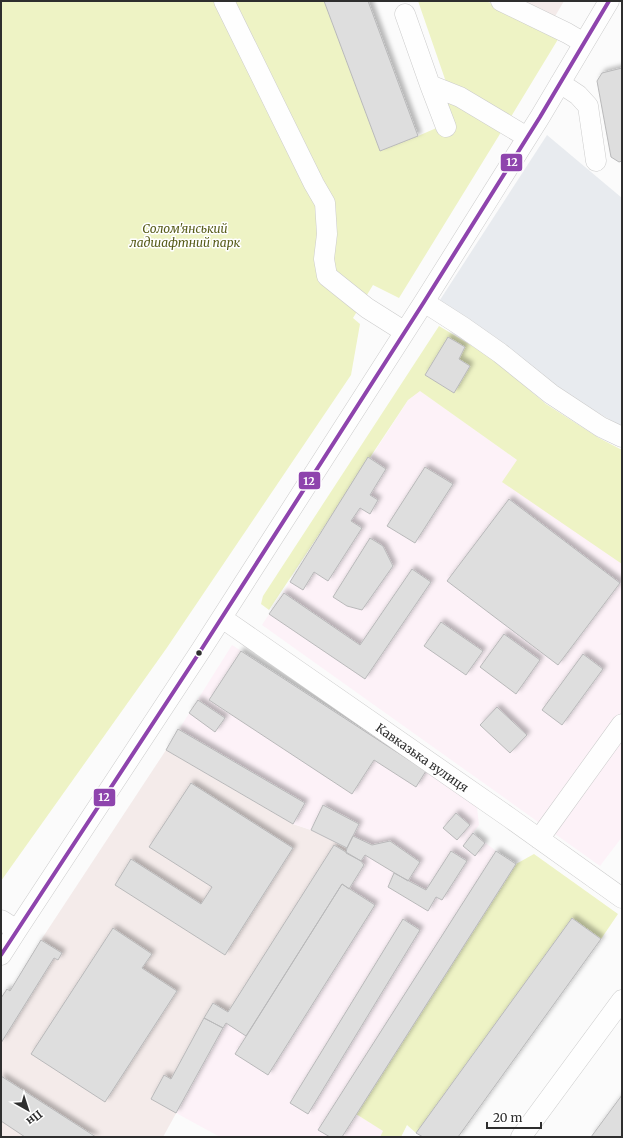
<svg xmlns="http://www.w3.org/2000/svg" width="623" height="1138" font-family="Merriweather,serif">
	<defs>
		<filter id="shadow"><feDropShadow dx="3.5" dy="-3.5" stdDeviation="2" flood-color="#0004"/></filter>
	</defs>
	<rect width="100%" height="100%" fill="#fbfbfb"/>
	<path fill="#f4ebea" d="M 486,1 L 564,1 L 547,30 Z
		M 166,750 L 293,824 L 311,830 L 347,848 L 364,865 L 349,889 L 342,885 L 246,1036 L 226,1023 L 163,1137 L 1,1137 L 1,998 L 7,989 L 10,991 L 41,940 Z"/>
	<path fill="#fdf2f8" d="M 416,388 L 622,535 L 622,837 L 600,866 L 262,625 Z
		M 232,645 L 426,771 L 477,807 L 479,825 L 473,833 L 496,851 L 356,1114 L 384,1131 L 380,1137 L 220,1137 L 176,1113 L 226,1023 L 246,1035 L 342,884 L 349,888 L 364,865 L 361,861 L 346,853 L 347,848 L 311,830 L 293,824 L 166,750 Z"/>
	<path fill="#e8ebef" d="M 547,135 L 622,198 L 622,427 L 572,397 L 438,303 Z"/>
	<path fill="#eef3c5" d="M 1,1 L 325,1 L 325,2 L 380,150 L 418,136 L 448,123 L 440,98 L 503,129 L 399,298 L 373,285 L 353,318 L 360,324 L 351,375 L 166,649 L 1,881 Z
		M 418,1 L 486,1 L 560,36 L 509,120 L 446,82 Z
		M 439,326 L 492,358 L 546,404 L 599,438 L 622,450 L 622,564 L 502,482 L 517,460 L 420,391 L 408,400 L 269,610 L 261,604 L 263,596 Z
		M 534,854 L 618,914 L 601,939 L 572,918 L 416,1133 L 407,1125 L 401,1137 L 380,1137 L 383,1131 L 356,1114 L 516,864 Z"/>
	<path fill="#dedede" stroke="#b9b9ba" filter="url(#shadow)" d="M 324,1 L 368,1 L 418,136 L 380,151 Z
		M 622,68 L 622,161 L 619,162 L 611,157 L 597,81 L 602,73 Z
		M 448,337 L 465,347 L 459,359 L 470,366 L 454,393 L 425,375 Z
		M 368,457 L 386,469 L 370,495 L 378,500 L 370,514 L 360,508 L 351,521 L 362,528 L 328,581 L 314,572 L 303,590 L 290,582 Z
		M 425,467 L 453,484 L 415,543 L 387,526 Z
		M 509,499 L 620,583 L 558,665 L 447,581 Z
		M 370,538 L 383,546 L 393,566 L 362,610 L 347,606 L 333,597 Z
		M 412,569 L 431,582 L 365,679 L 269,614 L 284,593 L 360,645 Z
		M 441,622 L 483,651 L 466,675 L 424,646 Z
		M 504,634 L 540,660 L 516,694 L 480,667 Z
		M 241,651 L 426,771 L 416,787 L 374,760 L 352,794 L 209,700 Z
		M 583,654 L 603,669 L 562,725 L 542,710 Z
		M 198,700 L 225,718 L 215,732 L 189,713 Z
		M 497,707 L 527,735 L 510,753 L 480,725 Z
		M 178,729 L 305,803 L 293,824 L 166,750 Z
		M 191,783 L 293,848 L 225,955 L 115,885 L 131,859 L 201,904 L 212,887 L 149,847 Z
		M 323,805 L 359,824 L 347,848 L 311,830 Z
		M 456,813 L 470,825 L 457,840 L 443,828 Z
		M 473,833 L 485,843 L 475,856 L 463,846 Z
		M 353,836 L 372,845 L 390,841 L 420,862 L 408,881 L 365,855 L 361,861 L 346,853 L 347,848 Z
		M 334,845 L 361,861 L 364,865 L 349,889 L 342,884 L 246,1036 L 226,1023 L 223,1028 L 204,1018 L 213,1003 L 228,1012 Z
		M 451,851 L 467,861 L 442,900 L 436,897 L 428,911 L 388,887 L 394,873 L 426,890 Z
		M 496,851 L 516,864 L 342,1137 L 330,1137 L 318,1130 Z
		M 342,884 L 375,905 L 268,1075 L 235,1054 Z
		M 572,918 L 601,939 L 458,1137 L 423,1137 L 416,1133 Z
		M 403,919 L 420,930 L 308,1114 L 290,1103 Z
		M 113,928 L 152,954 L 142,968 L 177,991 L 105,1102 L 31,1054 Z
		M 41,940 L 62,953 L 58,960 L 54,958 L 1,1043 L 1,998 L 7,989 L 10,991 Z
		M 204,1018 L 223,1028 L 176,1113 L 151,1099 L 164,1075 L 171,1079 Z
		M 1,1076 L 96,1137 L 25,1137 L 1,1121 Z
		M 622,1095 L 622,1137 L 591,1137 Z"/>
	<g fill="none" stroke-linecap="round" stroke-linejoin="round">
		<g stroke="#ccc" stroke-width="21">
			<path id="minor" d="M 224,1 L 314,184 L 325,203 L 327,234 L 324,259 L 327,276 L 367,308 L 405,332
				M 501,1 L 567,33 L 584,43
				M 405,14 L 430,85 L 446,127
				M 560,83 L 578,95 L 588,106 L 596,161
				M 430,85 L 460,97 L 527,137
				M 424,302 L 463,327 L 500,353 L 551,394 L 601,427 L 622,437
				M 222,618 L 510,818 L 622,898
				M 539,839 L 622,724
				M 1,920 L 17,930
				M 1,955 L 17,930 L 201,650 L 424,302 L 540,117 L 609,1
				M 521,1137 L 622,1000"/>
		</g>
		<use href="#minor" stroke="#fefefe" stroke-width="20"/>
		<g stroke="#fff" stroke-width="7">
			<path id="bus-1" d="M 1,955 L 201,650 L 424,302 L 540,117 L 609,1"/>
		</g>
		<use href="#bus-1" stroke="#8e44ad" stroke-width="4"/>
	</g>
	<circle fill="#2e2e2e" stroke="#fff" stroke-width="1.5" cx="199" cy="653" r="3.5"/>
	<g text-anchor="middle" stroke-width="3" stroke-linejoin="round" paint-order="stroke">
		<g font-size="12" font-style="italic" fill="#575c19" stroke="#fff">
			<text x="185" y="233">Солом'янський<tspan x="185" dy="14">ладшафтний парк</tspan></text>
		</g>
		<g font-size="12" fill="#2e2e2e" stroke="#fff">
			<text transform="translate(422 758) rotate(35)" y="4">Кавказька вулиця</text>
		</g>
	</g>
	<g stroke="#fff" stroke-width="1.5">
		<rect x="500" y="153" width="23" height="19" rx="4" fill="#8e44ad"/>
		<rect x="298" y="471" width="23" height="19" rx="4" fill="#8e44ad"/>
		<rect x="93" y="788" width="23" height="19" rx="4" fill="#8e44ad"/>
	</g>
	<g font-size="11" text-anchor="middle" font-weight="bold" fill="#fff">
		<text x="512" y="166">12</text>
		<text x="309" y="485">12</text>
		<text x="104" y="801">12</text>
	</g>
	<rect width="623" height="1138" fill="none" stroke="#2e2e2e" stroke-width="4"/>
	<g transform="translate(28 1110) rotate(141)" stroke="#ffffff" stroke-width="3" paint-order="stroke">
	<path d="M0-3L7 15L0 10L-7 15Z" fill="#2e2e2e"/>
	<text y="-6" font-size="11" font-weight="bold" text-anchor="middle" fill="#2e2e2e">Пн</text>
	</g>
	<path d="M487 1122v6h54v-6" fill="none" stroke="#2e2e2e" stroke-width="2"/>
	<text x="493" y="1122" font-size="12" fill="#2e2e2e" stroke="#ffffff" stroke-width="3" paint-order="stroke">20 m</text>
</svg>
